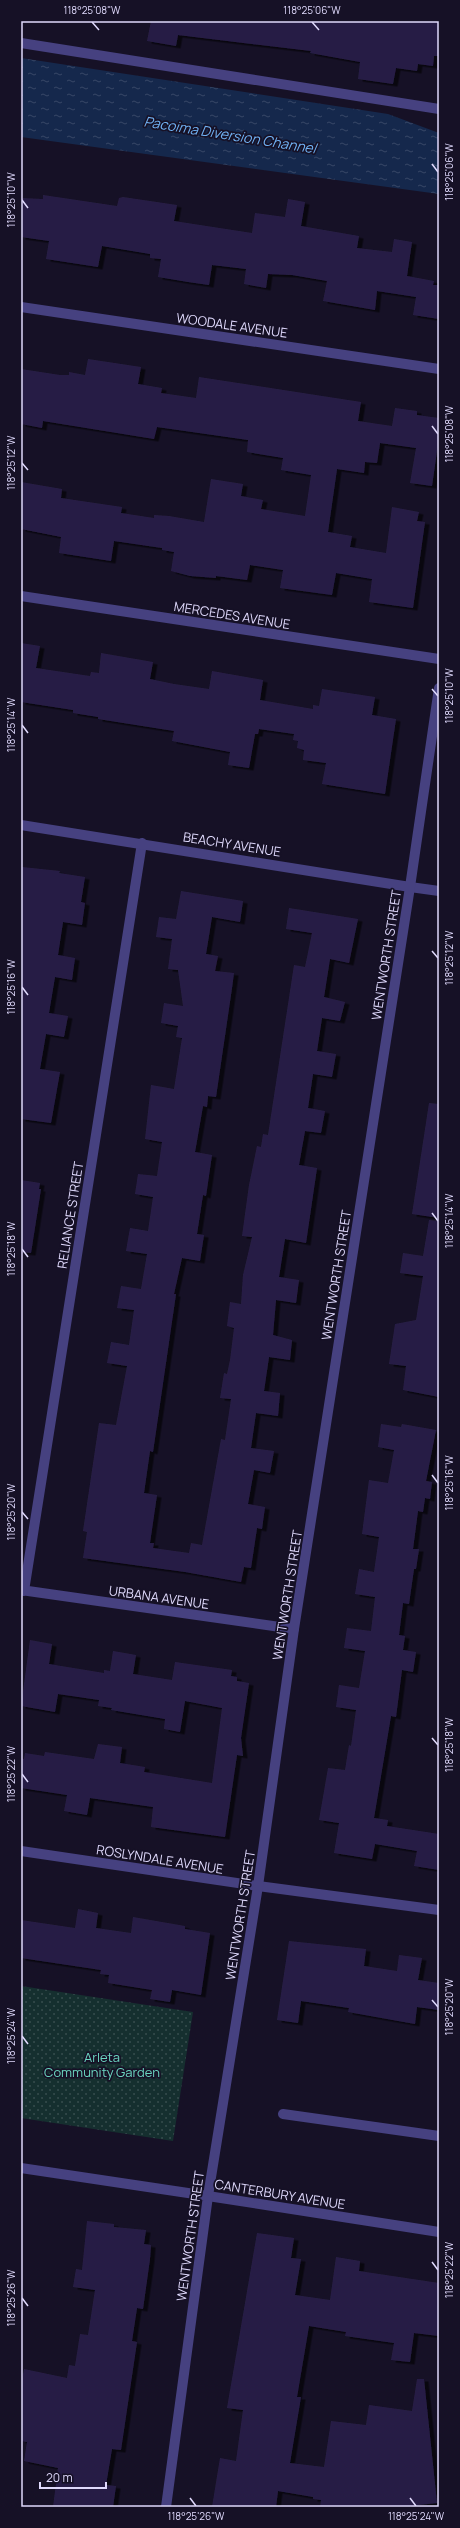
<svg xmlns="http://www.w3.org/2000/svg" width="460" height="2528" font-family="Manrope,sans-serif">
	<defs>
		<pattern id="green-dots" width="8" height="8" patternUnits="userSpaceOnUse"><rect width="8" height="8" fill="#152f2f"/><path d="M2 2h.1M6 6h.1" fill="none" stroke="#374d4e" stroke-width="1.8" stroke-linecap="round"/></pattern>
		<pattern id="water-ripples" width="26" height="14" patternUnits="userSpaceOnUse"><rect width="26" height="14" fill="#15284c"/><path d="M2 4q2-2 4 0t4 0M15 11q2-2 4 0t4 0" fill="none" stroke="#374767"/></pattern>
		<filter id="shadow"><feDropShadow dx="4.5" dy="2.5" stdDeviation="0" flood-color="#0009"/></filter>
	</defs>
	<rect width="100%" height="100%" fill="#161126"/>
	<path fill="url(#green-dots)" d="M 21,1986 L 193,2012 L 173,2141 L 21,2118 Z"/>
	<path fill="url(#water-ripples)" d="M 21,58 L 388,114 L 439,133 L 439,194 L 21,137 Z"/>
	<path fill="#281f45" filter="url(#shadow)" d="M 151,21 L 439,21 L 439,56 L 434,56 L 433,66 L 418,64 L 417,71 L 396,68 L 393,84 L 358,79 L 360,62 L 310,53 L 311,51 L 178,35 L 176,46 L 147,41 Z
		M 43,195 L 117,206 L 119,198 L 123,197 L 177,205 L 174,221 L 252,233 L 255,213 L 285,217 L 288,199 L 305,202 L 301,226 L 359,236 L 357,248 L 392,252 L 394,239 L 412,242 L 407,276 L 434,281 L 433,285 L 439,285 L 439,319 L 413,315 L 416,297 L 377,291 L 375,310 L 323,301 L 327,281 L 292,275 L 268,274 L 266,288 L 244,284 L 246,269 L 212,265 L 209,285 L 188,282 L 158,277 L 161,259 L 150,258 L 150,254 L 102,246 L 98,267 L 46,259 L 49,241 L 21,237 L 21,198 L 43,199 Z
		M 88,359 L 141,367 L 138,384 L 162,388 L 161,393 L 196,398 L 199,377 L 361,402 L 358,421 L 392,426 L 395,408 L 417,411 L 417,415 L 439,418 L 439,437 L 432,486 L 410,483 L 416,448 L 380,443 L 377,463 L 365,462 L 364,473 L 337,469 L 328,532 L 352,536 L 350,547 L 386,553 L 392,507 L 419,512 L 417,521 L 425,522 L 413,608 L 369,602 L 372,579 L 336,573 L 332,595 L 280,588 L 283,570 L 250,565 L 247,580 L 216,576 L 216,578 L 190,576 L 171,571 L 174,552 L 162,550 L 162,548 L 114,541 L 111,561 L 59,553 L 61,537 L 21,529 L 21,482 L 62,489 L 61,498 L 122,507 L 121,513 L 154,518 L 154,515 L 169,516 L 204,522 L 211,479 L 243,484 L 241,496 L 263,500 L 261,509 L 305,516 L 311,475 L 281,470 L 283,458 L 247,452 L 248,440 L 157,427 L 154,439 L 43,421 L 42,428 L 21,424 L 21,369 L 60,375 L 69,375 L 69,372 L 85,375 Z
		M 21,643 L 40,646 L 36,668 L 90,676 L 91,672 L 99,673 L 101,653 L 153,662 L 150,679 L 174,684 L 209,689 L 212,671 L 263,680 L 260,700 L 313,709 L 313,705 L 319,706 L 322,689 L 375,697 L 372,715 L 396,719 L 385,794 L 322,784 L 326,763 L 303,760 L 304,750 L 297,748 L 298,741 L 293,740 L 294,734 L 259,729 L 258,734 L 255,734 L 249,768 L 228,765 L 230,752 L 172,741 L 174,731 L 98,719 L 98,717 L 73,713 L 73,710 L 21,702 Z
		M 22,867 L 60,871 L 59,873 L 85,877 L 81,902 L 85,903 L 82,925 L 63,922 L 58,955 L 75,958 L 72,980 L 55,977 L 49,1013 L 68,1016 L 64,1037 L 46,1034 L 40,1069 L 60,1072 L 51,1123 L 21,1119 Z
		M 181,891 L 243,901 L 240,922 L 212,917 L 206,954 L 218,956 L 215,971 L 234,973 L 232,988 L 216,1097 L 208,1096 L 207,1107 L 203,1106 L 195,1152 L 212,1155 L 206,1196 L 203,1195 L 197,1234 L 204,1235 L 200,1261 L 182,1258 L 174,1294 L 176,1294 L 153,1452 L 150,1451 L 144,1493 L 157,1495 L 150,1543 L 154,1543 L 153,1548 L 189,1553 L 191,1543 L 202,1545 L 221,1439 L 225,1440 L 231,1399 L 220,1398 L 224,1373 L 227,1374 L 230,1360 L 234,1328 L 227,1326 L 230,1302 L 241,1304 L 243,1275 L 252,1237 L 242,1236 L 249,1185 L 257,1146 L 261,1147 L 263,1134 L 268,1135 L 294,965 L 305,967 L 312,933 L 286,929 L 289,908 L 358,919 L 349,963 L 330,959 L 324,997 L 345,1002 L 340,1021 L 322,1018 L 317,1051 L 336,1054 L 332,1077 L 313,1074 L 308,1108 L 325,1111 L 321,1133 L 305,1131 L 299,1165 L 317,1168 L 306,1243 L 285,1239 L 279,1277 L 299,1280 L 296,1303 L 276,1300 L 273,1335 L 292,1340 L 290,1360 L 269,1357 L 264,1391 L 280,1393 L 278,1416 L 256,1413 L 251,1448 L 274,1451 L 270,1473 L 254,1470 L 248,1504 L 265,1507 L 262,1529 L 257,1528 L 251,1568 L 244,1567 L 241,1582 L 185,1572 L 83,1558 L 87,1532 L 83,1531 L 99,1423 L 116,1425 L 127,1366 L 107,1363 L 111,1342 L 129,1345 L 134,1310 L 117,1308 L 121,1286 L 141,1289 L 147,1254 L 126,1251 L 130,1228 L 148,1231 L 153,1197 L 135,1194 L 138,1174 L 157,1176 L 162,1142 L 145,1139 L 151,1085 L 174,1089 L 182,1038 L 176,1037 L 178,1026 L 161,1023 L 164,1003 L 183,1006 L 178,970 L 168,969 L 172,939 L 156,937 L 159,917 L 176,919 Z
		M 429,1103 L 439,1104 L 439,1218 L 412,1214 Z
		M 21,1180 L 40,1183 L 39,1189 L 41,1189 L 31,1253 L 21,1252 Z
		M 429,1220 L 439,1221 L 439,1397 L 403,1390 L 406,1366 L 389,1364 L 395,1324 L 416,1320 L 423,1276 L 400,1273 L 403,1253 L 423,1256 Z
		M 381,1424 L 401,1427 L 402,1424 L 436,1430 L 426,1481 L 432,1482 L 430,1499 L 425,1498 L 423,1512 L 418,1511 L 413,1549 L 419,1549 L 416,1569 L 414,1569 L 409,1604 L 403,1603 L 399,1635 L 405,1636 L 403,1650 L 416,1652 L 413,1672 L 402,1670 L 396,1717 L 391,1716 L 374,1818 L 388,1820 L 387,1826 L 439,1834 L 439,1870 L 414,1866 L 417,1851 L 375,1844 L 372,1859 L 334,1853 L 339,1823 L 319,1820 L 328,1768 L 345,1770 L 349,1745 L 351,1746 L 356,1710 L 336,1707 L 339,1685 L 359,1688 L 365,1651 L 344,1648 L 347,1628 L 371,1631 L 375,1597 L 355,1594 L 359,1569 L 374,1572 L 379,1537 L 362,1534 L 369,1480 L 388,1483 L 394,1450 L 378,1447 Z
		M 30,1640 L 52,1644 L 49,1664 L 104,1673 L 104,1670 L 110,1671 L 113,1651 L 136,1655 L 133,1674 L 172,1680 L 175,1662 L 232,1670 L 231,1676 L 237,1677 L 237,1681 L 249,1683 L 241,1738 L 243,1756 L 237,1755 L 225,1837 L 151,1827 L 153,1807 L 90,1798 L 87,1815 L 64,1811 L 67,1795 L 21,1788 L 21,1758 L 24,1759 L 25,1753 L 44,1756 L 45,1752 L 94,1759 L 98,1744 L 122,1747 L 120,1763 L 145,1767 L 144,1772 L 212,1783 L 222,1708 L 185,1701 L 180,1732 L 164,1729 L 165,1719 L 111,1710 L 112,1708 L 98,1706 L 99,1700 L 58,1694 L 55,1712 L 21,1706 Z
		M 78,1909 L 98,1913 L 96,1928 L 131,1933 L 133,1917 L 185,1926 L 185,1929 L 210,1933 L 201,1995 L 172,1990 L 170,2002 L 150,1999 L 152,1990 L 108,1983 L 109,1975 L 100,1974 L 101,1970 L 21,1958 L 21,1920 L 75,1928 Z
		M 289,1941 L 366,1949 L 364,1966 L 397,1971 L 399,1955 L 422,1958 L 418,1980 L 439,1983 L 439,2010 L 417,2007 L 415,2024 L 348,2012 L 349,2008 L 301,2001 L 298,2023 L 277,2020 Z
		M 87,2221 L 114,2224 L 114,2227 L 146,2230 L 144,2244 L 151,2245 L 150,2259 L 143,2309 L 137,2308 L 132,2341 L 137,2342 L 121,2450 L 112,2449 L 106,2485 L 116,2486 L 113,2507 L 53,2507 L 58,2468 L 24,2461 L 27,2442 L 21,2441 L 21,2385 L 24,2369 L 67,2378 L 69,2365 L 75,2366 L 80,2334 L 88,2335 L 95,2290 L 73,2287 L 76,2269 L 82,2270 Z
		M 257,2233 L 294,2238 L 291,2258 L 301,2259 L 295,2295 L 330,2300 L 336,2257 L 360,2261 L 359,2271 L 439,2283 L 439,2336 L 414,2333 L 410,2362 L 391,2360 L 394,2343 L 345,2336 L 346,2332 L 309,2326 L 297,2397 L 301,2397 L 290,2463 L 324,2467 L 331,2421 L 366,2425 L 369,2405 L 412,2411 L 417,2379 L 424,2379 L 437,2503 L 401,2507 L 320,2507 L 321,2500 L 313,2499 L 313,2497 L 278,2491 L 276,2507 L 212,2507 L 220,2458 L 236,2461 L 243,2410 L 227,2408 Z"/>
	<g fill="none" stroke-linecap="round" stroke-linejoin="round">
		<path stroke="#464180" stroke-width="10" d="M 21,43 L 439,109
			M 283,2114 L 439,2136"/>
		<path stroke="#464180" stroke-width="10" d="M 21,307 L 439,369
			M 21,596 L 439,659
			M 410,887 L 439,891
			M 21,1590 L 294,1629
			M 24,1591 L 142,843
			M 21,1851 L 258,1886 L 439,1910
			M 208,2196 L 439,2232"/>
		<path stroke="#464180" stroke-width="10" d="M 21,825 L 410,887
			M 21,2168 L 208,2196
			M 166,2507 L 208,2196 L 258,1886 L 294,1629 L 410,887 L 439,688"/>
	</g>
	<path fill="none" stroke="#dfd9fc" stroke-width="1.5" d="M 92,22 L 99,30M 312,22 L 319,30M 432,164 L 438,172M 22,200 L 28,208M 432,426 L 438,434M 22,463 L 28,470M 432,689 L 438,696M 22,725 L 28,733M 432,951 L 438,958M 22,987 L 28,995M 432,1213 L 438,1221M 22,1249 L 28,1257M 432,1475 L 438,1483M 22,1512 L 28,1519M 432,1738 L 438,1745M 22,1774 L 28,1782M 432,2000 L 438,2007M 22,2036 L 28,2044M 432,2262 L 438,2270M 22,2298 L 28,2306M 190,2498 L 196,2506M 410,2498 L 416,2506"/>
	<g text-anchor="middle" stroke-width="3.5" stroke-linejoin="round" paint-order="stroke">
		<g font-size="13" fill="#dfd9fc" stroke="#161126">
			<text transform="translate(232 325) rotate(8)" y="5">WOODALE AVENUE</text>
			<text transform="translate(232 615) rotate(9)" y="5">MERCEDES AVENUE</text>
			<text transform="translate(232 844) rotate(9)" y="5">BEACHY AVENUE</text>
			<text transform="translate(386 955) rotate(-81)" y="5">WENTWORTH STREET</text>
			<text transform="translate(70 1215) rotate(-81)" y="5">RELIANCE STREET</text>
			<text transform="translate(336 1275) rotate(-81)" y="5">WENTWORTH STREET</text>
			<text transform="translate(287 1595) rotate(-81)" y="5">WENTWORTH STREET</text>
			<text transform="translate(159 1597) rotate(8)" y="5">URBANA AVENUE</text>
			<text transform="translate(160 1859) rotate(9)" y="5">ROSLYNDALE AVENUE</text>
			<text transform="translate(240 1915) rotate(-81)" y="5">WENTWORTH STREET</text>
			<text transform="translate(280 2194) rotate(9)" y="5">CANTERBURY AVENUE</text>
			<text transform="translate(190 2236) rotate(-82)" y="5">WENTWORTH STREET</text>
		</g>
		<g font-size="13" fill="#6bd6c0" stroke="#161126">
			<text x="102" y="2062">Arleta<tspan x="102" dy="15">Community Garden</tspan></text>
		</g>
		<g font-size="14" font-style="italic" fill="#70b1f3" stroke="#161126">
			<text transform="translate(230 135) rotate(9)" y="5">Pacoima Diversion Channel</text>
		</g>
	</g>
	<rect width="460" height="2528" fill="none" stroke="#161126" stroke-width="44"/>
	<path d="M40 2482v6h66v-6" fill="none" stroke="#dfd9fc" stroke-width="2"/>
	<text x="46" y="2482" font-size="12" fill="#dfd9fc" stroke="#161126" stroke-width="3" paint-order="stroke">20 m</text>
	<rect x="22" y="22" width="416" height="2484" fill="none" stroke="#dfd9fc" stroke-width="1.5"/>
	<g font-size="10" text-anchor="middle" fill="#dfd9fc">
		<text x="92" y="14">118°25'08"W</text>
		<text x="312" y="14">118°25'06"W</text>
		<text transform="translate(449 172) rotate(-90)" y="4">118°25'06"W</text>
		<text transform="translate(11 200) rotate(-90)" y="4">118°25'10"W</text>
		<text transform="translate(449 434) rotate(-90)" y="4">118°25'08"W</text>
		<text transform="translate(11 463) rotate(-90)" y="4">118°25'12"W</text>
		<text transform="translate(449 696) rotate(-90)" y="4">118°25'10"W</text>
		<text transform="translate(11 725) rotate(-90)" y="4">118°25'14"W</text>
		<text transform="translate(449 958) rotate(-90)" y="4">118°25'12"W</text>
		<text transform="translate(11 987) rotate(-90)" y="4">118°25'16"W</text>
		<text transform="translate(449 1221) rotate(-90)" y="4">118°25'14"W</text>
		<text transform="translate(11 1249) rotate(-90)" y="4">118°25'18"W</text>
		<text transform="translate(449 1483) rotate(-90)" y="4">118°25'16"W</text>
		<text transform="translate(11 1512) rotate(-90)" y="4">118°25'20"W</text>
		<text transform="translate(449 1745) rotate(-90)" y="4">118°25'18"W</text>
		<text transform="translate(11 1774) rotate(-90)" y="4">118°25'22"W</text>
		<text transform="translate(449 2007) rotate(-90)" y="4">118°25'20"W</text>
		<text transform="translate(11 2036) rotate(-90)" y="4">118°25'24"W</text>
		<text transform="translate(449 2270) rotate(-90)" y="4">118°25'22"W</text>
		<text transform="translate(11 2298) rotate(-90)" y="4">118°25'26"W</text>
		<text x="196" y="2520">118°25'26"W</text>
		<text x="416" y="2520">118°25'24"W</text>
	</g>
</svg>
